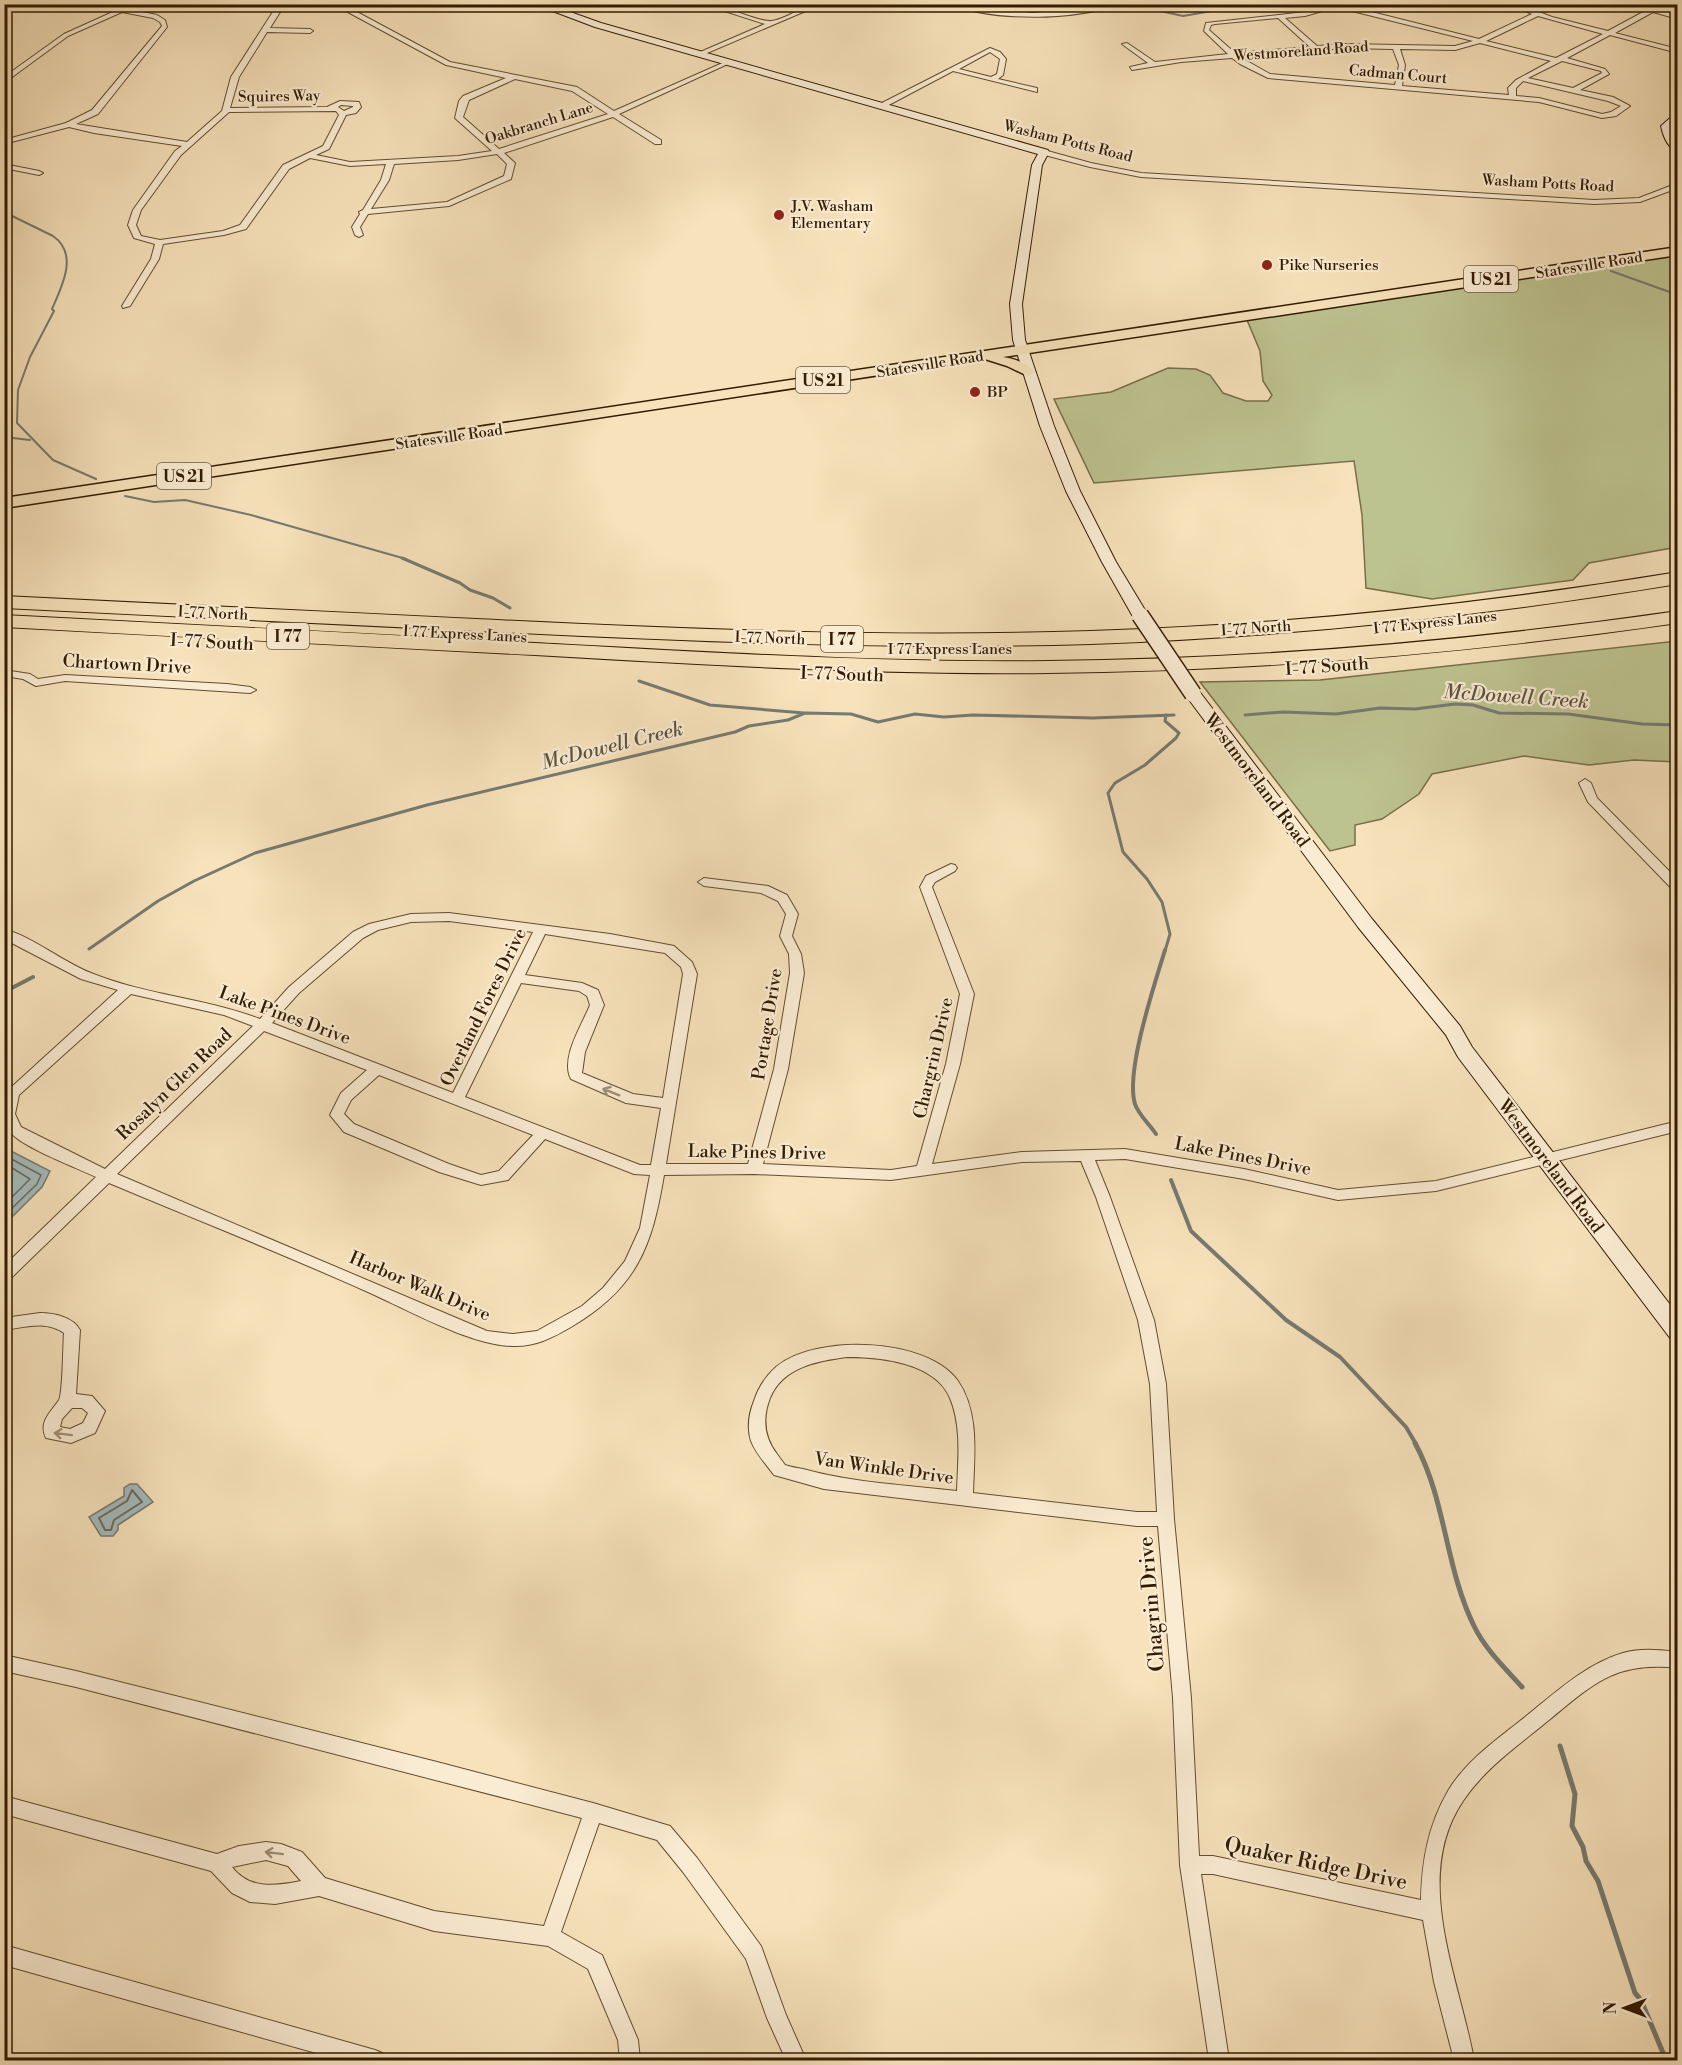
<svg xmlns="http://www.w3.org/2000/svg" width="1682" height="2065" font-family="'Libre Bodoni',serif">
	<rect width="100%" height="100%" fill="#f7e2bb"/>
	<filter id="stains"><feTurbulence type="fractalNoise" baseFrequency=".00333" numOctaves="4"/><feColorMatrix values="0 0 0 0 .2 0 0 0 0 .09 0 0 0 0 .02 0 0 0 .5 -.17"/></filter>
	<radialGradient id="worn" r=".72"><stop offset=".6" stop-color="#630" stop-opacity="0"/><stop offset="1" stop-color="#630" stop-opacity=".3"/></radialGradient>
	<path fill="#bdc390" stroke="#786f48" stroke-width="1.5" d="M 1677,255 L 1677,547 L 1589,563 L 1573,580 L 1432,599 L 1366,588 L 1362,515 L 1354,461 L 1094,483 L 1054,399 L 1111,392 L 1168,368 L 1196,369 L 1210,375 L 1223,393 L 1246,401 L 1268,401 L 1272,395 L 1263,381 L 1260,351 L 1247,320 Z
		M 1677,641 L 1677,762 L 1634,760 L 1589,765 L 1524,756 L 1432,774 L 1419,794 L 1382,819 L 1355,825 L 1355,845 L 1330,851 L 1200,682 L 1320,680 Z"/>
	<path fill="#a3babc" stroke="#767a71" stroke-width="1.5" d="M 5,1148 L 50,1171 L 42,1187 L 5,1224 Z
		M 130,1484 L 137,1484 L 153,1502 L 118,1525 L 118,1530 L 113,1536 L 101,1536 L 89,1517 L 124,1496 L 124,1488 Z"/>
	<g fill="none" stroke-linecap="round" stroke-linejoin="round">
		<path stroke="#6a6a5e" stroke-width="1.5" d="M 4,1155 L 41,1175 L 37,1184 L 4,1216
			M 4,1163 L 30,1179 L 4,1205"/>
		<path stroke="#6a6a5e" stroke-width="2" d="M 132,1490 L 142,1502 L 114,1520 L 111,1530 L 105,1530 L 99,1518 L 127,1501 Z"/>
		<path stroke="#767a71" stroke-width="2" d="M 1126,8 L 1151,9 L 1183,16 L 1252,4
			M 4,212 L 53,236 C 79,254 62,286 52,309 L 54,311 L 30,357 L 18,390 L 17,423 L 53,460 L 96,479
			M 1611,271 L 1678,295
			M 4,437 L 30,440
			M 125,496 L 154,502 L 185,500 L 251,515 L 406,559"/>
		<path stroke="#767a71" stroke-width="3" d="M 402,558 L 460,583 L 470,590 L 493,598 L 510,608
			M 639,681 L 710,705 L 804,713
			M 1245,715 L 1283,712 L 1336,714 L 1380,708 L 1415,709 L 1455,704 L 1473,705 L 1499,713 L 1568,714 L 1642,724 L 1678,725
			M 89,949 L 158,901 L 194,881 L 255,853 L 427,805 L 735,732 L 749,726 L 788,720 L 805,713 L 851,714 L 878,722 L 915,714 L 944,717 L 973,715 L 1093,718 L 1174,715
			M 1165,951 L 1170,934 L 1162,902 L 1147,879 L 1123,852 L 1108,793 L 1115,783 L 1145,765 L 1176,738 L 1179,733 L 1165,721 L 1166,715"/>
		<path stroke="#767a71" stroke-width="4" d="M 4,992 L 33,977
			M 1156,1134 C 1150,1125 1138,1114 1135,1104 C 1125,1072 1155,983 1165,950
			M 1171,1180 L 1191,1231 L 1286,1320 L 1340,1357 L 1406,1427 L 1416,1444"/>
		<path stroke="#767a71" stroke-width="5" d="M 1415,1443 C 1446,1500 1445,1567 1474,1626 C 1485,1649 1505,1668 1522,1687
			M 1560,1746 L 1575,1794 L 1572,1826 L 1583,1847 L 1586,1861 L 1598,1881 L 1635,1993 L 1641,2000 L 1666,2060"/>
		<g stroke="#634d2f" stroke-width="2">
			<path id="street" d="M 4,4 L 12,4 L 4,8 Z
				M 278,4 L 285,4 L 270,28 L 310,29 L 313,31 L 310,33 L 267,32 L 239,77 L 230,108 L 327,107 L 340,101 L 359,102 L 361,107 L 356,113 L 346,115 L 329,149 L 316,155 L 350,162 L 458,156 L 492,151 L 455,118 L 459,101 L 463,96 L 506,78 L 446,65 L 333,4 L 342,4 L 450,62 L 577,87 L 614,111 L 727,61 L 732,62 L 619,114 L 661,140 L 661,144 L 655,144 L 613,117 L 504,153 L 515,163 L 511,179 L 449,206 L 368,214 L 360,227 L 363,235 L 359,237 L 355,235 L 352,227 L 360,214 L 359,212 L 363,210 L 381,180 L 386,164 L 350,166 L 310,158 L 289,169 L 246,229 L 224,235 L 163,244 L 159,259 L 130,306 L 123,308 L 122,306 L 151,259 L 155,244 L 134,238 L 128,225 L 133,210 L 175,151 L 182,146 L 94,133 L 69,127 L 4,144 L 4,140 L 66,123 L 92,110 L 162,26 L 160,22 L 153,18 L 122,12 L 68,36 L 4,83 L 4,77 L 64,34 L 126,6 L 130,6 L 128,9 L 157,15 L 165,20 L 167,27 L 98,114 L 76,124 L 187,142 L 222,111 L 231,77 ZM 515,79 L 572,91 L 608,114 L 499,149 L 463,117 L 469,100 ZM 341,105 L 353,106 L 353,107 L 344,111 L 338,107 ZM 336,111 L 339,115 L 323,146 L 283,165 L 240,225 L 223,231 L 160,240 L 141,236 L 136,225 L 141,210 L 181,155 L 229,112 ZM 497,154 L 507,164 L 504,176 L 447,202 L 371,209 L 389,180 L 394,164 L 458,160 Z
				M 703,4 C 723,4 760,23 772,21 C 790,18 803,4 822,4 L 700,56 L 698,53 L 765,24 Z
				M 950,4 L 1033,13 L 1117,4 C 1076,21 991,21 950,4 Z
				M 1327,4 L 1340,4 L 1479,39 L 1532,14 L 1509,4 L 1519,4 L 1552,17 L 1608,31 L 1658,4 L 1667,4 L 1659,10 L 1678,15 L 1678,19 L 1653,12 L 1615,33 L 1678,49 L 1678,53 L 1610,35 L 1567,58 L 1605,69 L 1609,74 L 1580,90 L 1613,97 L 1630,106 L 1616,116 L 1602,118 L 1539,102 L 1268,78 L 1240,64 L 1232,58 L 1181,62 L 1132,70 L 1130,67 L 1148,63 L 1122,44 L 1127,43 L 1155,62 L 1228,54 L 1204,31 L 1206,23 L 1305,12 ZM 1336,7 L 1473,41 L 1455,46 L 1344,44 L 1317,46 L 1285,18 L 1305,16 ZM 1538,16 L 1603,34 L 1556,58 L 1486,41 ZM 1278,18 L 1310,47 L 1235,53 L 1209,30 L 1211,25 L 1215,24 ZM 1480,43 L 1551,61 L 1516,80 L 1508,88 L 1509,95 L 1402,86 L 1405,65 L 1400,49 L 1455,50 ZM 1344,48 L 1393,49 L 1399,65 L 1395,85 L 1270,74 L 1240,57 ZM 1562,61 L 1601,71 L 1602,73 L 1573,88 L 1528,78 ZM 1523,81 L 1608,101 L 1621,106 L 1611,112 L 1602,114 L 1539,98 L 1516,96 L 1516,88 Z
				M 990,48 L 1000,52 L 1006,59 L 1003,75 L 998,79 L 1037,88 L 1037,92 L 953,71 L 883,108 L 876,106 ZM 990,52 L 1000,59 L 997,74 L 991,77 L 959,69 Z
				M 1044,150 L 1091,163 L 1141,173 L 1594,200 L 1639,198 L 1678,183 L 1678,188 L 1640,202 L 1594,204 L 1141,177 L 1090,167 L 1041,154 L 1041,150 Z
				M 4,164 L 39,171 L 43,173 L 39,175 L 4,168 Z
				M 4,670 L 30,674 L 38,679 L 65,675 L 227,684 L 250,687 L 256,690 L 250,693 L 65,681 L 36,686 L 23,679 L 4,676 Z
				M 1585,779 L 1591,783 L 1597,798 L 1678,880 L 1678,892 L 1674,891 L 1588,802 L 1579,783 Z
				M 951,864 L 955,865 L 957,868 L 955,871 L 935,882 L 932,887 L 974,994 L 960,1064 L 932,1164 L 1022,1152 L 1125,1149 L 1244,1169 L 1338,1190 L 1436,1181 L 1678,1121 L 1678,1131 L 1436,1191 L 1338,1200 L 1244,1179 L 1125,1159 L 1095,1160 L 1110,1197 L 1154,1320 L 1166,1384 L 1174,1519 L 1191,1698 L 1199,1856 L 1213,1856 L 1421,1900 C 1422,1860 1428,1826 1448,1791 C 1465,1762 1495,1741 1520,1721 C 1552,1696 1583,1665 1623,1653 C 1641,1648 1659,1650 1678,1652 L 1678,1668 C 1616,1661 1594,1683 1549,1720 C 1519,1745 1485,1768 1463,1801 C 1411,1878 1460,1980 1474,2060 L 1454,2060 L 1434,1982 L 1423,1920 L 1213,1874 L 1201,1874 L 1229,2060 L 1209,2060 L 1180,1865 L 1173,1698 L 1158,1526 L 1137,1526 L 824,1489 L 774,1475 C 766,1464 756,1454 751,1441 C 747,1428 749,1413 754,1401 C 758,1388 766,1376 776,1367 C 815,1334 927,1337 958,1381 C 980,1413 974,1456 973,1493 L 1137,1512 L 1157,1512 L 1150,1384 L 1138,1320 L 1096,1197 L 1081,1161 L 1022,1162 L 891,1180 L 754,1174 L 664,1175 C 652,1247 637,1288 571,1327 C 552,1338 535,1347 512,1346 C 470,1345 408,1310 368,1292 C 283,1254 195,1219 109,1183 L 9,1280 L 4,1282 L 4,1266 L 96,1177 C 77,1168 25,1148 12,1134 C 2,1124 4,1106 5,1093 L 118,990 L 81,979 L 4,939 L 4,929 C 35,938 61,961 91,973 C 145,995 205,998 260,1019 L 289,987 L 353,932 L 369,924 L 411,914 L 449,913 L 610,934 L 669,945 L 674,946 L 692,962 L 697,974 L 666,1164 L 748,1164 L 774,1069 L 790,973 L 789,954 L 780,936 L 786,914 L 778,901 L 761,893 L 704,886 L 698,882 L 704,878 L 768,886 L 787,895 L 798,914 L 792,936 L 801,954 L 804,973 L 788,1069 L 763,1164 L 891,1170 L 917,1166 L 946,1064 L 960,994 L 920,887 L 926,876 ZM 449,921 L 533,932 L 453,1093 L 272,1023 L 299,993 L 363,938 L 378,930 L 411,922 ZM 545,934 L 665,953 L 681,967 L 683,974 L 663,1098 L 633,1094 L 582,1073 L 585,1052 L 604,1005 L 598,990 L 582,983 L 525,975 ZM 521,983 L 579,991 L 587,996 L 590,1005 C 582,1025 560,1058 571,1079 L 626,1103 L 661,1108 L 651,1165 L 640,1165 L 465,1097 ZM 131,994 L 224,1015 L 253,1026 L 105,1169 L 21,1127 L 15,1114 L 19,1095 ZM 264,1031 L 367,1070 L 341,1093 L 330,1115 L 344,1132 L 439,1172 L 481,1185 L 508,1180 L 545,1139 L 634,1174 L 650,1175 L 640,1228 L 625,1261 L 603,1288 L 582,1306 L 537,1331 L 513,1334 L 487,1331 L 117,1174 ZM 379,1075 L 533,1135 L 499,1171 L 481,1175 L 449,1164 L 354,1124 L 344,1114 L 351,1100 ZM 847,1357 C 879,1357 935,1362 950,1398 C 962,1427 958,1460 957,1491 C 906,1485 853,1483 803,1469 C 798,1468 790,1467 785,1465 C 783,1462 779,1457 777,1454 C 764,1437 762,1419 770,1398 C 783,1367 817,1361 847,1357 Z
				M 40,1313 C 54,1313 73,1317 80,1330 L 76,1394 L 92,1396 L 105,1411 L 95,1433 L 71,1443 L 46,1438 C 38,1422 51,1412 59,1400 C 63,1393 63,1344 64,1333 C 46,1320 25,1327 4,1330 L 4,1318 ZM 72,1408 L 82,1408 L 88,1413 L 83,1423 L 70,1429 L 60,1427 L 62,1419 Z
				M 4,1655 L 76,1671 L 437,1762 L 593,1803 L 670,1826 L 697,1858 L 761,1946 L 786,2015 L 806,2060 L 786,2060 L 767,2018 L 746,1959 L 683,1872 L 657,1840 L 599,1823 L 561,1932 L 602,1955 L 638,2040 L 640,2060 L 620,2060 L 618,2040 L 588,1969 L 548,1946 L 434,1931 L 319,1896 L 275,1904 L 250,1902 L 232,1893 L 211,1871 L 4,1814 L 4,1796 L 217,1854 L 239,1846 L 266,1842 L 281,1844 L 302,1852 L 325,1878 L 434,1911 L 544,1926 L 582,1818 L 76,1687 L 4,1671 ZM 266,1860 L 288,1866 L 301,1881 C 275,1886 250,1890 232,1867 Z
				M 4,1945 L 375,2050 L 382,2053 L 385,2060 L 341,2060 L 4,1965 Z"/>
		</g>
		<g stroke="#321b00" stroke-width="2">
			<path id="secondary" d="M 534,4 L 548,4 L 601,23 L 1048,150 L 1049,152 L 1042,165 L 1022,304 L 1025,340 L 1054,426 L 1080,491 L 1116,562 L 1148,615 L 1145,618 L 1135,618 L 1132,615 L 1102,562 L 1066,491 L 1040,426 L 1013,340 L 1010,304 L 1032,165 L 1038,154 L 595,27 Z
				M 1678,111 L 1678,120 L 1671,127 L 1678,141 L 1678,152 C 1668,148 1663,136 1661,126 Z
				M 1193,689 L 1199,691 L 1372,919 L 1460,1026 L 1472,1047 L 1678,1315 L 1678,1341 L 1670,1338 L 1458,1057 L 1446,1035 L 1358,927 L 1187,697 L 1185,694 L 1187,691 Z"/>
		</g>
		<g stroke="#321b00" stroke-width="3">
			<path id="primary" d="M 1678,247 L 1678,255 L 1003,357 C 1015,359 1027,363 1035,372 L 1028,376 L 1007,366 L 985,359 L 4,508 L 4,498 Z"/>
		</g>
		<g stroke="#321b00" stroke-width="2">
			<path id="highway" d="M 1678,572 L 1678,584 C 1483,616 1288,637 1091,644 C 886,650 681,641 476,631 C 319,623 162,616 4,608 L 4,596 C 162,604 319,611 476,619 C 681,629 886,638 1091,631 C 1288,625 1483,604 1678,572 Z
				M 1678,611 L 1678,623 C 1469,653 1259,671 1048,673 C 877,675 705,665 535,655 C 358,646 181,637 4,627 L 4,615 C 181,624 358,633 535,643 C 705,652 877,663 1048,661 C 1259,659 1469,641 1678,611 Z"/>
		</g>
		<use href="#street" fill="#faecd3" fill-rule="evenodd"/>
		<use href="#secondary" fill="#faecd3" fill-rule="evenodd"/>
		<use href="#primary" fill="#f7e2bb" fill-rule="evenodd"/>
		<use href="#highway" fill="#f7e2bb" fill-rule="evenodd"/>
		<g stroke="#321b00" stroke-width="19" stroke-linecap="butt">
			<path id="secondary-bridge" d="M 1140,615 L 1193,694"/>
		</g>
		<use href="#secondary-bridge" stroke="#faecd3" stroke-width="16"/>
	</g>
	<defs><path id="oneway-shaft" d="M-6 0H5M1.5-3L5.5 0L1.5 3" fill="none" stroke-width="1.6" stroke-linecap="round" stroke-linejoin="round" transform="scale(1.5)"/></defs>
	<g stroke="#a08e74">
		<use href="#oneway-shaft" transform="translate(611 1092) rotate(-158)"/>
		<use href="#oneway-shaft" transform="translate(63 1434) rotate(-173)"/>
		<use href="#oneway-shaft" transform="translate(274 1853) rotate(-173)"/>
	</g>
	<g fill="#8f2418" stroke="#faecd3" stroke-width="2">
		<circle cx="779" cy="215" r="6"/>
		<circle cx="1267" cy="265" r="6"/>
		<circle cx="975" cy="392" r="6"/>
	</g>
	<g text-anchor="middle" stroke-width="4.5" stroke-linejoin="round" paint-order="stroke">
		<g font-size="15" fill="#321b00" stroke="#faecd3">
			<text transform="translate(1301 51) rotate(-4)" y="5">Westmoreland Road</text>
			<text transform="translate(1398 74) rotate(5)" y="5">Cadman Court</text>
			<text transform="translate(279 96) rotate(-1)" y="5">Squires Way</text>
			<text transform="translate(539 123) rotate(-17)" y="5">Oakbranch Lane</text>
			<text transform="translate(1068 141) rotate(14)" y="5">Washam Potts Road</text>
			<text transform="translate(1548 183) rotate(3)" y="5">Washam Potts Road</text>
			<text transform="translate(1589 265) rotate(-9)" y="5">Statesville Road</text>
			<text transform="translate(930 364) rotate(-9)" y="5">Statesville Road</text>
			<text transform="translate(449 437) rotate(-8)" y="5">Statesville Road</text>
			<text transform="translate(213 613) rotate(3)" y="5">I-77 North</text>
			<text transform="translate(1435 622) rotate(-6)" y="5">I 77 Express Lanes</text>
			<text transform="translate(1256 628) rotate(-4)" y="5">I-77 North</text>
			<text transform="translate(465 634) rotate(3)" y="5">I 77 Express Lanes</text>
			<text transform="translate(770 638) rotate(2)" y="5">I-77 North</text>
			<text x="950" y="654">I 77 Express Lanes</text>
		</g>
		<g font-size="15" fill="#321b00" stroke="#faecd3" text-anchor="start">
			<text x="791" y="211">J.V. Washam<tspan x="791" dy="17">Elementary</tspan></text>
			<text x="1279" y="270">Pike Nurseries</text>
			<text x="987" y="397">BP</text>
		</g>
		<g fill="#faecd3" stroke="#6e5a3f" stroke-width="1.5">
			<rect x="1464" y="266" width="54" height="26" rx="4.5"/>
			<rect x="796" y="367" width="54" height="26" rx="4.5"/>
			<rect x="157" y="463" width="54" height="26" rx="4.5"/>
			<rect x="267" y="623" width="42" height="26" rx="4.5"/>
			<rect x="821" y="626" width="42" height="26" rx="4.5"/>
		</g>
		<g font-size="16" font-weight="bold" fill="#321b00">
			<text x="1491" y="285">US 21</text>
			<text x="823" y="386">US 21</text>
			<text x="184" y="482">US 21</text>
			<text x="288" y="642">I 77</text>
			<text x="842" y="645">I 77</text>
		</g>
		<g font-size="18" fill="#321b00" stroke="#faecd3">
			<text transform="translate(212 642) rotate(3)" y="6">I-77 South</text>
			<text transform="translate(127 664) rotate(3)" y="6">Chartown Drive</text>
			<text transform="translate(1327 666) rotate(-4)" y="6">I-77 South</text>
			<text transform="translate(842 674) rotate(2)" y="6">I-77 South</text>
			<text transform="translate(1257 780) rotate(53)" y="6">Westmoreland Road</text>
			<text transform="translate(483 1007) rotate(-64)" y="6">Overland Fores Drive</text>
			<text transform="translate(285 1015) rotate(20)" y="6">Lake Pines Drive</text>
			<text transform="translate(767 1024) rotate(-81)" y="6">Portage Drive</text>
			<text transform="translate(933 1058) rotate(-77)" y="6">Chargrin Drive</text>
			<text transform="translate(174 1084) rotate(-44)" y="6">Rosalyn Glen Road</text>
			<text transform="translate(757 1152) rotate(1)" y="6">Lake Pines Drive</text>
			<text transform="translate(1243 1156) rotate(11)" y="6">Lake Pines Drive</text>
			<text transform="translate(1551 1166) rotate(53)" y="6">Westmoreland Road</text>
			<text transform="translate(420 1286) rotate(23)" y="6">Harbor Walk Drive</text>
			<text transform="translate(884 1468) rotate(8)" y="6">Van Winkle Drive</text>
		</g>
		<g font-size="20" font-style="italic" fill="#5a5342" stroke="#faecd3">
			<text transform="translate(1516 696) rotate(4)" y="7">McDowell Creek</text>
			<text transform="translate(612 745) rotate(-14)" y="7">McDowell Creek</text>
		</g>
		<g font-size="21" fill="#321b00" stroke="#faecd3">
			<text transform="translate(1151 1604) rotate(-95)" y="7">Chagrin Drive</text>
			<text transform="translate(1316 1863) rotate(12)" y="7">Quaker Ridge Drive</text>
		</g>
	</g>
	<rect width="1682" height="2065" fill="none" stroke="#f7e2bb" stroke-width="24"/>
	<rect x="6" y="6" width="1670" height="2053" fill="none" stroke="#321b00" stroke-width="3"/>
	<rect x="12" y="12" width="1658" height="2041" fill="none" stroke="#321b00" stroke-width="1.5"/>
	<g transform="translate(1625 2008) rotate(270)" stroke="#faecd3" stroke-width="4.5" paint-order="stroke">
	<path d="M0-4.5L10 22L0 15L-10 22Z" fill="#321b00"/>
	<text y="-9" font-size="16" font-weight="bold" text-anchor="middle" fill="#321b00">N</text>
	</g>
	<rect width="100%" height="100%" filter="url(#stains)"/>
	<rect width="100%" height="100%" fill="url(#worn)"/>
</svg>
